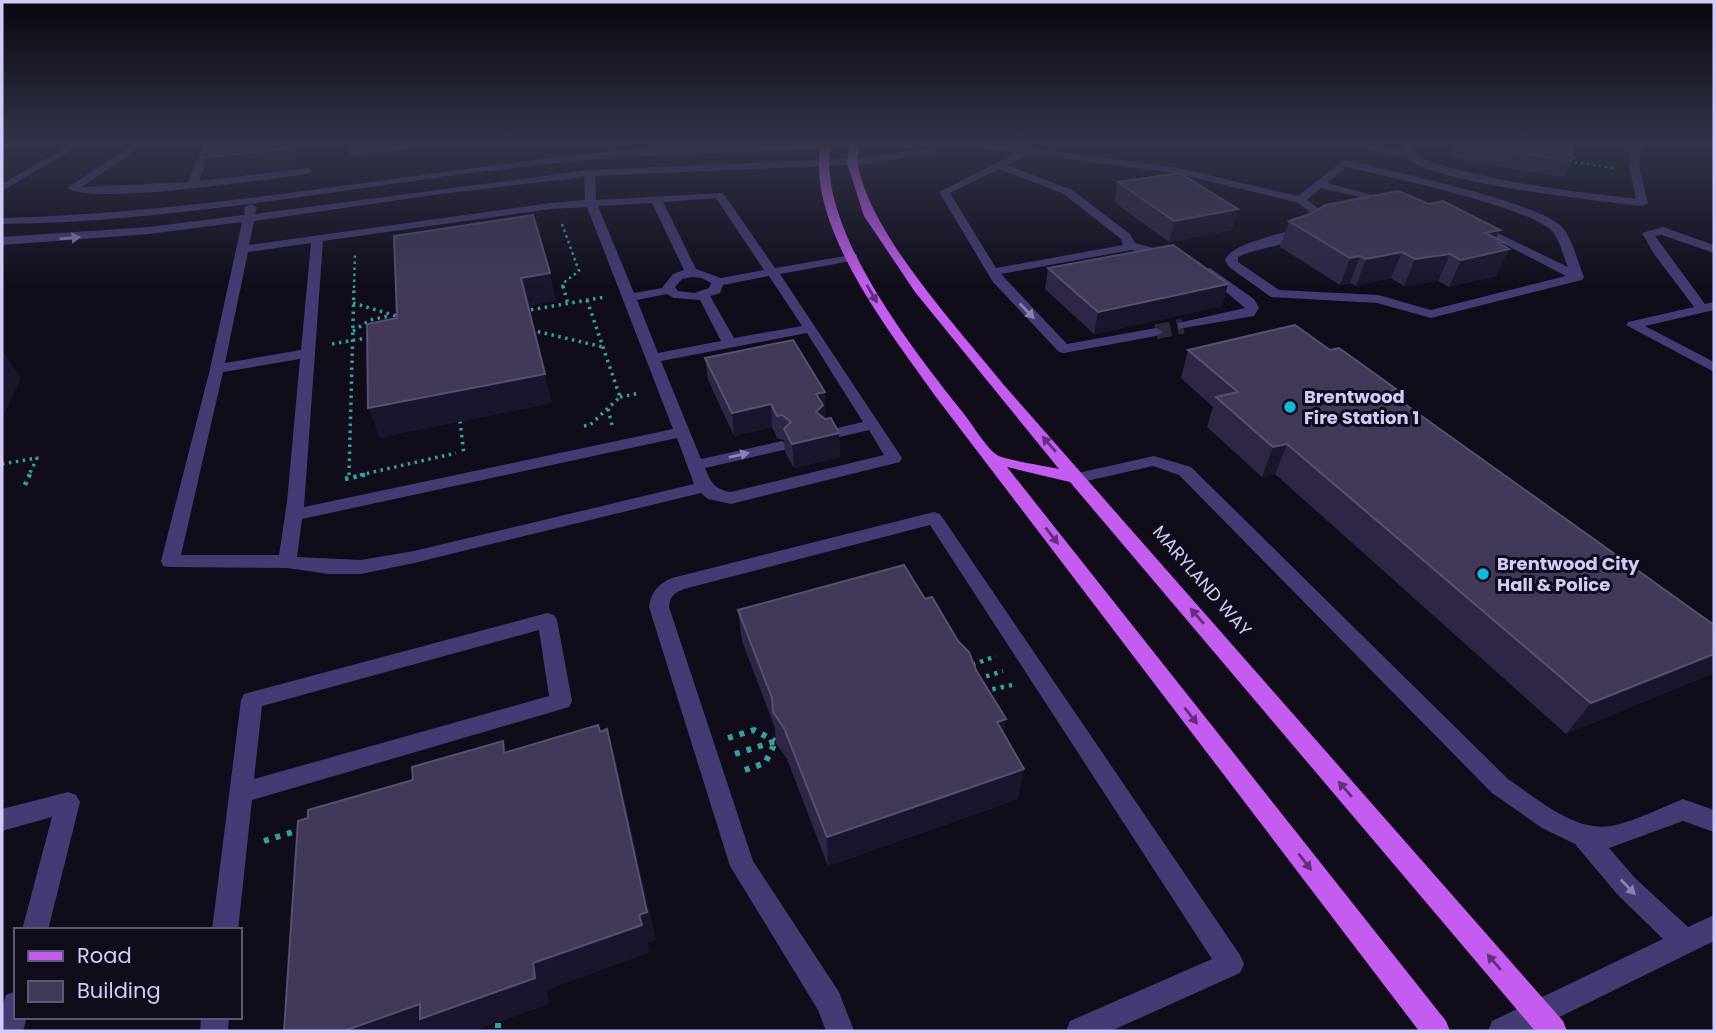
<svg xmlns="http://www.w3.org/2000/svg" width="1716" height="1033" font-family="Poppins,sans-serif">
	<rect width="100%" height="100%" fill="#100c1a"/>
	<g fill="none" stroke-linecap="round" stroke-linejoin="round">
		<path stroke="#2d283c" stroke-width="15" stroke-dasharray="15 7" stroke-linecap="butt" d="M 1156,332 L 1183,326"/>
		<path stroke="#379ea1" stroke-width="2.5" stroke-dasharray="2.5 3.5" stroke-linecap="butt" d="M 1568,156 L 1574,157 L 1574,162 L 1613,168
			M 562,224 L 579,271 L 562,284 L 563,288
			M 354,288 L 355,253"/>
		<path stroke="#379ea1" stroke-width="3.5" stroke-dasharray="2.5 4.5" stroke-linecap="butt" d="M 563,286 L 568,304
			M 353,303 L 403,318
			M 524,311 L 605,297
			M 531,330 L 603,347
			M 353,331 L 370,320 L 389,316
			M 332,344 L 372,337
			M 620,397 L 640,393
			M 608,409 L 612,425
			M 460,421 L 464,455
			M 584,426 L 590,425 L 620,397 L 587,300
			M 2,464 L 37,458 L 29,475
			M 349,475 L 354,286
			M 360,475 L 456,453"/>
		<path stroke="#379ea1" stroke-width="4.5" stroke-dasharray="3.5 5" stroke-linecap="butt" d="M 345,479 L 368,474
			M 25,485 L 30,474
			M 972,665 L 996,656
			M 978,679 L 1003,671
			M 984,691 L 1012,685"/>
		<path stroke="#379ea1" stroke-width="6" stroke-dasharray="5 7" stroke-linecap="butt" d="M 728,738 L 754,730 L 775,741
			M 735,754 L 776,741 L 765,763 L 742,771
			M 264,841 L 303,829
			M 498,1023 L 498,1031"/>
		<path fill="#423b74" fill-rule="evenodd" d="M 14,143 L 2,151 L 3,143 Z
			M 73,143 L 84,143 L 2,191 L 2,184 Z
			M 135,143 L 146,143 L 82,187 L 188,182 L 204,143 L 214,143 L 199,181 L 307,168 L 312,171 L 307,174 C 267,179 92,206 67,188 Z
			M 348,143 L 358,143 L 358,149 L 418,143 L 445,143 L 440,146 L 353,156 L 348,153 Z
			M 865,143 L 986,143 L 1174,167 L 1298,196 L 1344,160 C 1386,170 1538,201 1563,228 C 1573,240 1578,263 1584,277 L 1582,280 L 1431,318 L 1377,303 L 1271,297 L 1229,267 L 1225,260 C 1233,240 1291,235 1312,221 L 1314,215 L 1296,202 L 1174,173 L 1029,154 L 1007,165 L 1072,190 L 1130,234 L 1135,243 L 1175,254 L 1169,258 L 1131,250 L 1001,274 L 1067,344 L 1156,328 L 1163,332 L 1156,336 L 1064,353 L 1059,352 L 993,282 L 939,192 L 1016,153 C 948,144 879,148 811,150 C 737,152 663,154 589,160 C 393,177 199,222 2,224 L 2,218 C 198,213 391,176 585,154 C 678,144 772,145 865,143 ZM 1346,167 C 1385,176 1531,207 1553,232 C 1560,240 1563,257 1568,267 L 1481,225 L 1471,227 L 1566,276 L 1431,310 L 1378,295 L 1279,290 L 1238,262 L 1238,257 C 1264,244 1316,245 1326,214 L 1307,200 L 1321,188 L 1394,205 L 1394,201 L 1327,183 ZM 999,169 L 1064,194 L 1121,239 L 1123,245 L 996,268 L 950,193 Z
			M 1326,143 L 1348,143 L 1404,151 L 1401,143 L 1411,143 L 1419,158 C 1489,182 1562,190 1636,199 L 1629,166 L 1632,143 L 1642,143 L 1639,166 L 1648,203 L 1642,206 C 1600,201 1432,183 1407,158 Z
			M 934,148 L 939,151 L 938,153 L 868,164 L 595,176 L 596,200 L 723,193 L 775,268 L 857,254 L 857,260 L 780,274 L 902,458 L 900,462 L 731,504 L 708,499 L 701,493 L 414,563 L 361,574 L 329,574 L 287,568 L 170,567 L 163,566 L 161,561 L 210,369 L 242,222 L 149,234 L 2,245 L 2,237 L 149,227 L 244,215 L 245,207 L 251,204 L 257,207 L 255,214 L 589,170 L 845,159 ZM 584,177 L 585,200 L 551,203 L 249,245 L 254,221 L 440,194 ZM 716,198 L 764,270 L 721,278 L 696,269 L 663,202 ZM 652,203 L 684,270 L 673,274 L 662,288 L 634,293 L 598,206 ZM 587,207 L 673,429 L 304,507 L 323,241 L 551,209 ZM 311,243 L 301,350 L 225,363 L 248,252 ZM 769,276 L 802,326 L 734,338 L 710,296 L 720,293 L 723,285 ZM 692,277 L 702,278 L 711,283 L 709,288 L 694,293 L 678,291 L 675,287 L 682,279 ZM 667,294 L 674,298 L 700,300 L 721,341 L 658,353 L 637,300 ZM 807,333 L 863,422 L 821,432 L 819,435 L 827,440 L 869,430 L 884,455 L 731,492 C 714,489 711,483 705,468 L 788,449 L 790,446 L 782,441 L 701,459 L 661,361 ZM 300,359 L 287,502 L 279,555 L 181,555 L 223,372 ZM 677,438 L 694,484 L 414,551 L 361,560 L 297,557 L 302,519 Z
			M 1663,227 L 1714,245 L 1714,253 L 1662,235 L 1655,236 L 1705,304 L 1714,302 L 1714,310 L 1645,326 L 1714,362 L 1714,372 L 1626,325 L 1628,322 L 1694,307 L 1654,254 L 1642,233 Z
			M 1210,268 L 1254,299 L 1259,308 L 1254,316 L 1178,329 L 1178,323 L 1245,308 L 1206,275 L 1206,269 Z
			M 1154,456 L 1191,467 L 1508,779 C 1538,799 1577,835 1616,825 C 1639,819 1661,808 1683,799 L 1714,810 L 1714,832 L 1683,821 L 1609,848 L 1635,878 L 1688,927 L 1714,915 L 1714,941 L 1531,1031 L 1488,1031 L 1492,1021 L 1663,939 L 1617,894 L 1575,844 L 1542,828 L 1492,793 L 1179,475 L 1153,466 L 1078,483 L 1070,478 L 1078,473 Z
			M 934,512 L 940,514 L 1240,955 L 1244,964 L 1240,973 L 1111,1031 L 1066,1031 L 1070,1021 L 1212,959 L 930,525 L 684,589 C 674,593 670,596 669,607 L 753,861 L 839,992 L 854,1031 L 826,1031 L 818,1010 L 730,866 L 649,607 C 651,592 658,584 672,578 Z
			M 547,613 L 554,615 L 557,620 L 572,701 L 569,707 L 252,800 L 238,930 L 212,930 L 241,700 L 244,694 ZM 539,630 L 549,696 L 254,779 L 262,706 Z
			M 68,792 L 76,795 L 80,802 L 48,930 L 22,930 L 52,817 L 2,831 L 2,809 Z
			M 16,991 L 16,1017 L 27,1017 L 23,1031 L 2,1031 L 2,1007 L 6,995 Z
			M 201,1017 L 229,1017 L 228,1031 L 200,1031 Z"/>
		<path fill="#c45cef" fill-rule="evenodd" d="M 821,143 L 831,143 C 815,225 911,347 960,409 C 970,420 985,447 997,455 C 1005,460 1047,466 1059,469 L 915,292 L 864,216 L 847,163 L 850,143 L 860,143 C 859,150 857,158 858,164 C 869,233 959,329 1003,384 L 1563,1021 L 1567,1031 L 1535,1031 L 1070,482 L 1007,467 L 1446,1021 L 1450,1031 L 1419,1031 L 939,401 C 893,336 804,226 821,143 Z"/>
	</g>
	<path fill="#2f2647" d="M 1453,143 L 1573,143 L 1572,161 L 1564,177 L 1463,161 L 1464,159 L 1449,156 Z
		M 1118,182 L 1238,209 L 1232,230 L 1169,242 L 1114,202 Z
		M 1289,221 L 1500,230 L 1496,238 L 1502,245 L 1509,249 L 1496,276 L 1449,287 L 1438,281 L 1404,286 L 1391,278 L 1356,286 L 1350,283 L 1340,285 L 1280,247 Z
		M 1048,268 L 1228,284 L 1222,306 L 1094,334 L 1045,289 Z
		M 1188,350 L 1393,395 L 1711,674 L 1566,734 L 1275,474 L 1262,477 L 1207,427 L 1213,407 L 1181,378 Z
		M 705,358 L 826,415 L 823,416 L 823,418 L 839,433 L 840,457 L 794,468 L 785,452 L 784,440 L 778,439 L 772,427 L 734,436 L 708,380 Z
		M 925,599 L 976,670 L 1006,719 L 1003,733 L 1018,799 L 828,866 L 787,759 L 776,743 L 775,728 L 742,641 L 738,610 Z"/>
	<path fill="#1b142d" d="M 289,143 L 299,143 L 296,167 L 211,177 L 202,158 Z
		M 1238,209 L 1232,230 L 1169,242 L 1174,221 Z
		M 1500,230 L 1488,254 L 1499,243 L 1504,242 L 1499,251 L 1509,249 L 1496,276 L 1449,287 L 1461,260 L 1485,233 Z
		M 1402,252 L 1391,278 L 1356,286 L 1366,259 Z
		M 1450,254 L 1438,281 L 1404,286 L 1415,259 Z
		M 1360,256 L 1350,283 L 1340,285 L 1350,258 Z
		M 550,273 L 556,301 L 528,306 L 552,403 L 380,438 L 368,408 L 521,278 Z
		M 1228,284 L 1222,306 L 1094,334 L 1098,312 Z
		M 2,350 L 21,378 L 2,419 Z
		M 825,392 L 826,415 L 823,416 L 824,429 L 816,412 L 816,394 Z
		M 771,404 L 772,427 L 734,436 L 732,413 Z
		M 839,433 L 840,457 L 794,468 L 792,444 Z
		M 1287,444 L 1275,474 L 1262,477 L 1273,447 Z
		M 1714,654 L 1714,671 L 1711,674 L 1566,734 L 1591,703 Z
		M 1006,719 L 1000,750 L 997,722 Z
		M 607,729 L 616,760 L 656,940 L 648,943 L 651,952 L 547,990 L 549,1004 L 474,1031 L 344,1031 L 533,963 L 639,915 Z
		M 503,741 L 516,771 L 504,753 Z
		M 1024,769 L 1018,799 L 828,866 L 827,837 Z"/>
	<path fill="#41385a" stroke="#584f73" stroke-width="2" d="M 208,143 L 289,143 L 289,148 L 202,158 Z
		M 1466,143 L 1573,143 L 1572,161 L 1469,145 L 1470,143 Z
		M 1180,173 L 1238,209 L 1174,221 L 1118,182 Z
		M 1398,191 L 1429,204 L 1443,201 L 1500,230 L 1485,233 L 1504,242 L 1499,243 L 1509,249 L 1461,260 L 1450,254 L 1415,259 L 1402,252 L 1366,259 L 1360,256 L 1350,258 L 1289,221 L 1310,214 L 1326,205 Z
		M 533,215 L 550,273 L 521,278 L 545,374 L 368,408 L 367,324 L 397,318 L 394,236 Z
		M 1173,245 L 1228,284 L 1098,312 L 1048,268 Z
		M 1295,325 L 1330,350 L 1339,348 L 1396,389 L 1388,392 L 1714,625 L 1714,654 L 1591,703 L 1287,444 L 1273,447 L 1216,397 L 1238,392 L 1188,350 Z
		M 793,340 L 825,392 L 816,394 L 823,405 L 816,412 L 825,419 L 831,418 L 839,433 L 792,444 L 784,429 L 791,422 L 782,415 L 777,416 L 771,404 L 732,413 L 705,358 Z
		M 904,565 L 925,599 L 932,597 L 958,641 L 969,652 L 976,670 L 1006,719 L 997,722 L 1024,769 L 827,837 L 784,728 L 773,712 L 772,698 L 738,610 Z
		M 598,725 L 600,732 L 607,729 L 647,912 L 639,915 L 642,925 L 533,963 L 535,978 L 420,1019 L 420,1004 L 344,1031 L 284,1031 L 298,821 L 308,818 L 308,810 L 413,780 L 412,767 L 503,741 L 504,753 Z"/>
	<defs><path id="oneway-solid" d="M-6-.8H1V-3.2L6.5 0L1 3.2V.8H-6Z" transform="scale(1.75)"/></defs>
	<g fill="#8a82b7">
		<use href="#oneway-solid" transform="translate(70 238) rotate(-5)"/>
		<use href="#oneway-solid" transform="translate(1027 311) rotate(46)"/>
		<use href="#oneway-solid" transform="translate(739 455) rotate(-13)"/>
		<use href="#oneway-solid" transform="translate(1628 887) rotate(46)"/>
	</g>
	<g fill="#61307a">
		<use href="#oneway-solid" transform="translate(872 294) rotate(60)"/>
		<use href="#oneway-solid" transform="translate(1049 444) rotate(-131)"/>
		<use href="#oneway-solid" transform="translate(1052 536) rotate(52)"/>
		<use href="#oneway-solid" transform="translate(1197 616) rotate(-131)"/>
		<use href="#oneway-solid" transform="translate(1191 716) rotate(52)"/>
		<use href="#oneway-solid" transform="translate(1345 789) rotate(-131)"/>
		<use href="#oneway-solid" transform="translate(1305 862) rotate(52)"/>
		<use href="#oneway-solid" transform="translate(1494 962) rotate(-131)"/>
	</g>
	<linearGradient id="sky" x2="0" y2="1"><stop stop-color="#09070e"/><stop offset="0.5" stop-color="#313449"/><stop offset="1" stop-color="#313449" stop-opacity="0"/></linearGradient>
	<rect width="1716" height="287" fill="url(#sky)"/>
	<g fill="#15b7db" stroke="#100c1a" stroke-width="2.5">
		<circle cx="1290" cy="407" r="7"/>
		<circle cx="1483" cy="574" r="7"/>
	</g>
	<g text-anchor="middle" stroke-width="6" stroke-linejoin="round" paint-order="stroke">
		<g font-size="18" font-weight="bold" fill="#d3cafa" stroke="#100c1a" text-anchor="start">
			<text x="1304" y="403">Brentwood<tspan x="1304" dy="21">Fire Station 1</tspan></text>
			<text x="1497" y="570">Brentwood City<tspan x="1497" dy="21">Hall &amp; Police</tspan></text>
		</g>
		<g font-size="18" fill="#d3cafa" stroke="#100c1a">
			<text transform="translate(1202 581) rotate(49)" y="6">MARYLAND WAY</text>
		</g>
	</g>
	<rect width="1716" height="1033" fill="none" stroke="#d3cafa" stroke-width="7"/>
	<rect x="14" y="928" width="228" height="91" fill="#100c1a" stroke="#5e5874" stroke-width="2"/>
	<rect x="28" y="951" width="35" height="10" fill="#c45cef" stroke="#5e5874" stroke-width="2"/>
	<text x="77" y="963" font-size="21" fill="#d3cafa">Road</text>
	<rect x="28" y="981" width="35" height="21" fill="#41385a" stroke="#5e5874" stroke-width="2"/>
	<text x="77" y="998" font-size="21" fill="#d3cafa">Building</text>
</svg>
